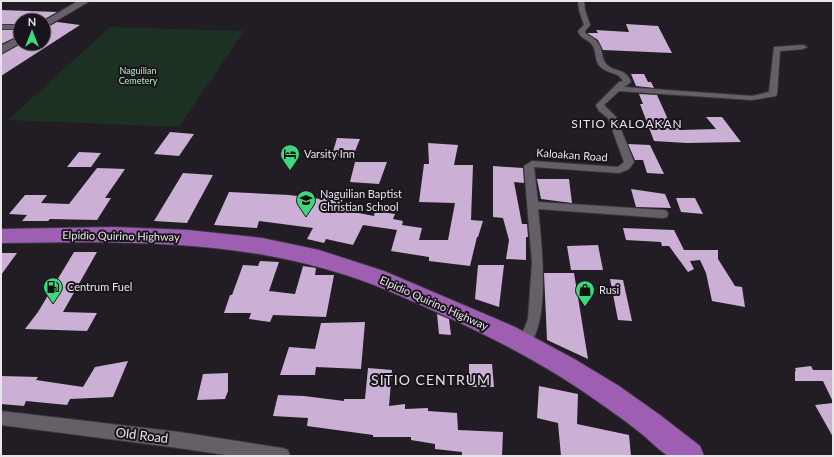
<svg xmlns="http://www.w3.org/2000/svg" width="834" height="457" font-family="Lato,sans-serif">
	<rect width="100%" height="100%" fill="#221d24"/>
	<path fill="#1c3122" d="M 110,27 L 244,31 L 179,127 L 8,120 Z"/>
	<path fill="#cbafd4" d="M 1,10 L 57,12 L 43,20 L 20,20 L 20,24 L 1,24 Z
		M 57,22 L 80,25 L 1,76 L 1,55 L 21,44 L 44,44 L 44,29 Z
		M 626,24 L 658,26 L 672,53 L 603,50 L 598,40 L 587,33 L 598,33 L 596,30 L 629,32 Z
		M 1,30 L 20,30 L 20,35 L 1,44 Z
		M 631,74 L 644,74 L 648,82 L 651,82 L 654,88 L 636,86 Z
		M 639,94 L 657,95 L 671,126 L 680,126 L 681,130 L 716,129 L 706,117 L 722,117 L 741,142 L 687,143 L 654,141 L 640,104 L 643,104 Z
		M 170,132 L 194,134 L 179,156 L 154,154 Z
		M 337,138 L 360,139 L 353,156 L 332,155 Z
		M 428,143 L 458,145 L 454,165 L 473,165 L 471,220 L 483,221 L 478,237 L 477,237 L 470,266 L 429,261 L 429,257 L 391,251 L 397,230 L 363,225 L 353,245 L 326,239 L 324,243 L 307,239 L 313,228 L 259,221 L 257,228 L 214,225 L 229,192 L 289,195 L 321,199 L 322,196 L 343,199 L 338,209 L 374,216 L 375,211 L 395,214 L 393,219 L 403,221 L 402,225 L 422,228 L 419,240 L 448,240 L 455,203 L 419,202 L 424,164 L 429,164 Z
		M 628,144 L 650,145 L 664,174 L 647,173 L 643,160 L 635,160 Z
		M 79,152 L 101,153 L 91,167 L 67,167 Z
		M 355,162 L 387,162 L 379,184 L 350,182 Z
		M 493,166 L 523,168 L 524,183 L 514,182 L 522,224 L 527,224 L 528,237 L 526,237 L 526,260 L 506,259 L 509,240 L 503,218 L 493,217 Z
		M 97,168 L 125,169 L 105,198 L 111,198 L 97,220 L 50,219 L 48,221 L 22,221 L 27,215 L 9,214 L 25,195 L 47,195 L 41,203 L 69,204 Z
		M 183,173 L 213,175 L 187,223 L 154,221 Z
		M 537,179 L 569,179 L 572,203 L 541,199 Z
		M 631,189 L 665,194 L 671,208 L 636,207 Z
		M 676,198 L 695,198 L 703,214 L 681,212 Z
		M 623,228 L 674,230 L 684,250 L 718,250 L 718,259 L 735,286 L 742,287 L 745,307 L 712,301 L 706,273 L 700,260 L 690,261 L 694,269 L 688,272 L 669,246 L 662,246 L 661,242 L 626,240 Z
		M 598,245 L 603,270 L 571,270 L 567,246 Z
		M 74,252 L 97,252 L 63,312 L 97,313 L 87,331 L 25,329 L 38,312 Z
		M 1,253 L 17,253 L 1,275 Z
		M 260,261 L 279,262 L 269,291 L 295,294 L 303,266 L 316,268 L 315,275 L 334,275 L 326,317 L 273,315 L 270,322 L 249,319 L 251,313 L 224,313 L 230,295 L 232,295 L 243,265 L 258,266 Z
		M 478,265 L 504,265 L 499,307 L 475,299 Z
		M 544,273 L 574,273 L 588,359 L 547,340 Z
		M 610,279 L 623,280 L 632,321 L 618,320 Z
		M 437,314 L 449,319 L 451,335 L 439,334 Z
		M 365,322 L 361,369 L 316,367 L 315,375 L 280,375 L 289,347 L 315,349 L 321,323 Z
		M 128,361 L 113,397 L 70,399 L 67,405 L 26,401 L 24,406 L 1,404 L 1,376 L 38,377 L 36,380 L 83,387 L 95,367 Z
		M 469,364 L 492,364 L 494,387 L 469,387 Z
		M 811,366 L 813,370 L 833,370 L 833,402 L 823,381 L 795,381 L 795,371 L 796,371 L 795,368 Z
		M 368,368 L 392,370 L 389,406 L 405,404 L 405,409 L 428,408 L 428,411 L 457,413 L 458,430 L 503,432 L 502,456 L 462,456 L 462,452 L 435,449 L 435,444 L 411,440 L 411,437 L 373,437 L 373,435 L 307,426 L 308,418 L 273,416 L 278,395 L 304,396 L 344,401 L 344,399 L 365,399 Z
		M 228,373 L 228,391 L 225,399 L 197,400 L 203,374 Z
		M 539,386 L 578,394 L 577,424 L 629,435 L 631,456 L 561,456 L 558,423 L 537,418 Z
		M 833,403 L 833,437 L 815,405 Z"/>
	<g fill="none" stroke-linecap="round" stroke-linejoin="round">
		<g stroke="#3c383e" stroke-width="2">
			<path id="minor" d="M 578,1 L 584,1 L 585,10 L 590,25 L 585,31 L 585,33 C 589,36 595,38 598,43 C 603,49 601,58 606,64 C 614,73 625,67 631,82 L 624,87 L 752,96 L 769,92 L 774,47 L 803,45 L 807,47 L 803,49 L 780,51 L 777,94 L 776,96 L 752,100 L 619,91 L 604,105 L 616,117 L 634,162 L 629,169 L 619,173 L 534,167 L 538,202 L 663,210 L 667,211 L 668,214 L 667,217 L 663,218 L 538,209 C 541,236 553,337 523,348 L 518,346 L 516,342 L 524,329 L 528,319 L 532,263 L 524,166 L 532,161 L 618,167 L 624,162 L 608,118 L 599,111 L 596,105 L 619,82 L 623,81 C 619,72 609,74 602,68 C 594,63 597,53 593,46 C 589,39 580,39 578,31 L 584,25 L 579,10 Z
				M 1,25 L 20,25 L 20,29 L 1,29 Z
				M 1,411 L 179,432 L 282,448 L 288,450 L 290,456 L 232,456 L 179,448 L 1,425 Z"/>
		</g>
		<g stroke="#3c383e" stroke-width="2">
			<path id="secondary" d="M 78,1 L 90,1 L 44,28 L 44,21 Z
				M 20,36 L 20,43 L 1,54 L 1,46 Z"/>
		</g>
		<g stroke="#3c383e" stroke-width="2">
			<path id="trunk" d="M 113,227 L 188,230 L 262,238 L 319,250 L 384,271 L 515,327 L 576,360 L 619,386 L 660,415 L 700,446 L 704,456 C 695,456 677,457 669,456 C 663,454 649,440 643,435 C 622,418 600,403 578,388 C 519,349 454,319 389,291 C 262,238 136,241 1,243 L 1,229 Z"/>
		</g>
		<use href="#minor" fill="#655f67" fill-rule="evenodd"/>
		<use href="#secondary" fill="#655f67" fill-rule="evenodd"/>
		<use href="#trunk" fill="#9e5eb2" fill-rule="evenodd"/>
	</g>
	<defs>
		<g id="hotel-pin" transform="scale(1)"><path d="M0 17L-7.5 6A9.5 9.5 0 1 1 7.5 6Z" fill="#3fd77d" stroke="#19141b"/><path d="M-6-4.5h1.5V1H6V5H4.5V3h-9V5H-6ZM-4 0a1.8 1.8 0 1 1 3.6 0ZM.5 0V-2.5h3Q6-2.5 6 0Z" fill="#111"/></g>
		<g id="school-pin" transform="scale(1)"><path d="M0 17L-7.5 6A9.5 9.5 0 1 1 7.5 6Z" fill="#3fd77d" stroke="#19141b"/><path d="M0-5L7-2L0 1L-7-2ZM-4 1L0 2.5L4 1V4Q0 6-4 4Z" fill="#111"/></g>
		<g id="fuel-pin" transform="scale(1)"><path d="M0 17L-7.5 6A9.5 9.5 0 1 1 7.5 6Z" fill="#3fd77d" stroke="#19141b"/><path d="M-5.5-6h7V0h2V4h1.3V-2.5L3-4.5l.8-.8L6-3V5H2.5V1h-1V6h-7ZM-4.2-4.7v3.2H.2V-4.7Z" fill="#111"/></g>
		<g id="shop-pin" transform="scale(1)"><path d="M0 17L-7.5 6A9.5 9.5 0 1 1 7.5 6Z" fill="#3fd77d" stroke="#19141b"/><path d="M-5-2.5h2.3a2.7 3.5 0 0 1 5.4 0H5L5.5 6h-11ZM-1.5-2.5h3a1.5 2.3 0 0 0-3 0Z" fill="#111"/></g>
	</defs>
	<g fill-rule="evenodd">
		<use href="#hotel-pin" x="290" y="154"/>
		<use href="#school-pin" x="306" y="200"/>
		<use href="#fuel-pin" x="53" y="287"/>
		<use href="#shop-pin" x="585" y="290"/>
	</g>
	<g text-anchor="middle" stroke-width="4" stroke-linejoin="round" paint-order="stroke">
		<g font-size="9" fill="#afeec0" stroke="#19141b">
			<text x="138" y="74">Naguilian<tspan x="138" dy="10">Cemetery</tspan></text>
		</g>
		<g font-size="11" fill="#e8e5ea" stroke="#19141b" text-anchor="start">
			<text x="304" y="158">Varsity Inn</text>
			<text x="320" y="198">Naguilian Baptist<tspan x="320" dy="13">Christian School</tspan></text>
			<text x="67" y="291">Centrum Fuel</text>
			<text x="599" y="294">Rusi</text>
		</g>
		<g font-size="11" fill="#e8e5ea" stroke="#19141b">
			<text transform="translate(572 155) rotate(4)" y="4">Kaloakan Road</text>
			<text transform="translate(121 236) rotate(1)" y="4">Elpidio Quirino Highway</text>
			<text transform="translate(434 303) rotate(24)" y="4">Elpidio Quirino Highway</text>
		</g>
		<g font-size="12" letter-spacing="1" fill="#e8e5ea" stroke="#19141b">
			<text x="627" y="128">SITIO KALOAKAN</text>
		</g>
		<g font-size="13" fill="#e8e5ea" stroke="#19141b">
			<text transform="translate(142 435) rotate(7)" y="5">Old Road</text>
		</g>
		<g font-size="14" letter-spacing="1" fill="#e8e5ea" stroke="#19141b">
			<text x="431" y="385">SITIO CENTRUM</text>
		</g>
	</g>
	<rect width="834" height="457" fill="none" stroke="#e8e5ea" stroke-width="4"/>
	<g transform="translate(32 32)"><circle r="19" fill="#19141b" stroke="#6c686e"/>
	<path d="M0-3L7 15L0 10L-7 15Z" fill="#3fd77d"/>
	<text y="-6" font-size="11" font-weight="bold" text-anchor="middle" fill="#e8e5ea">N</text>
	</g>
</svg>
